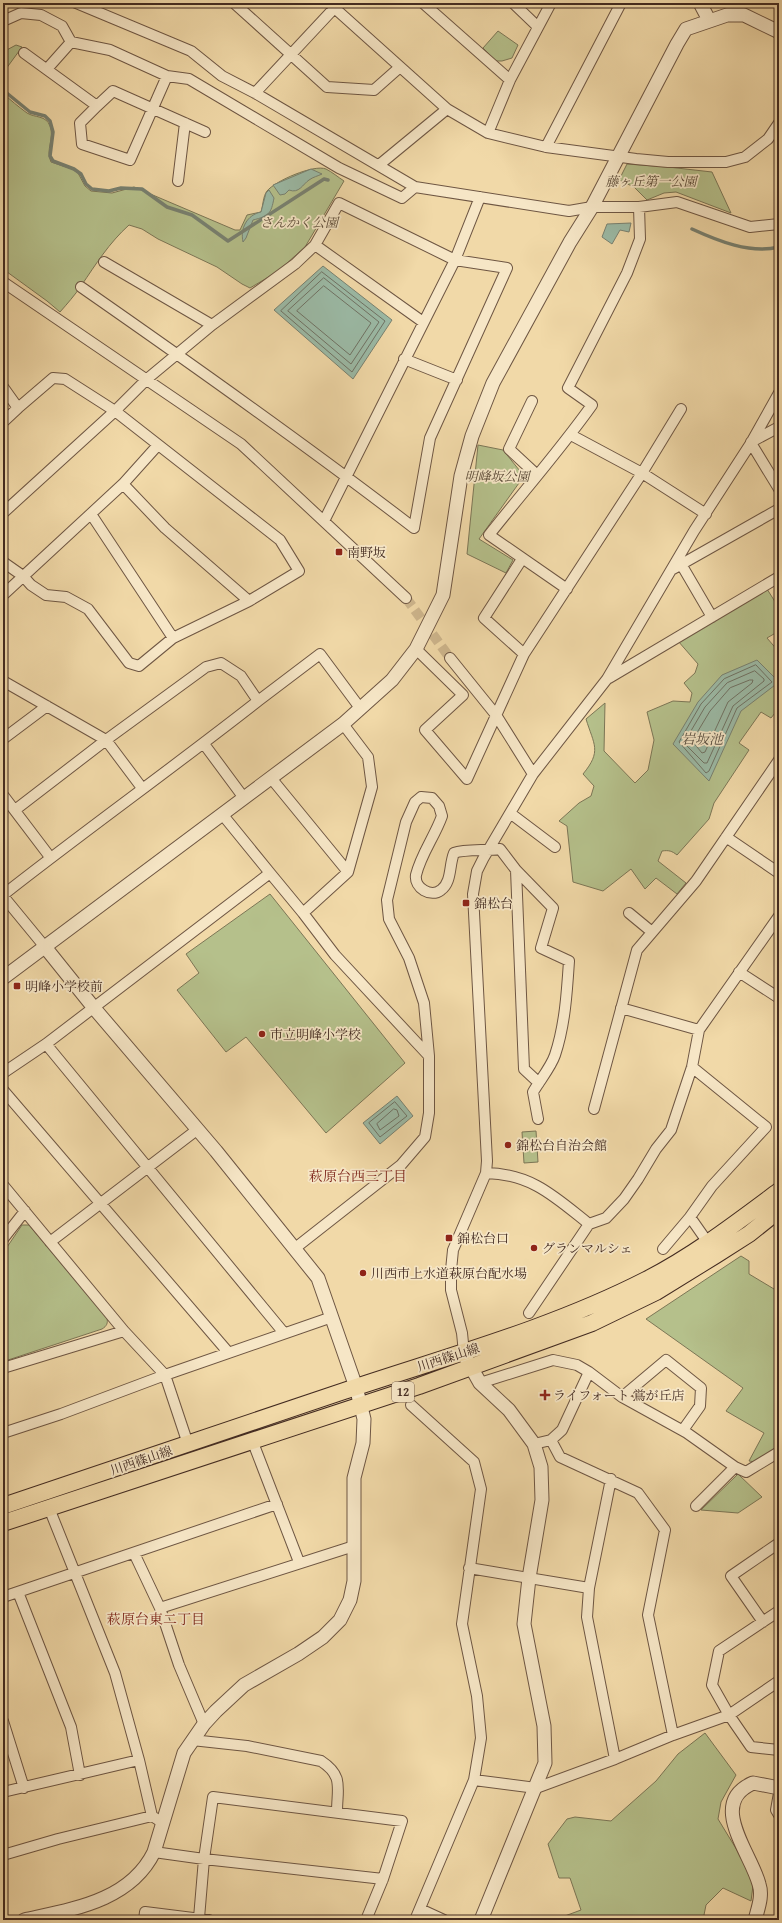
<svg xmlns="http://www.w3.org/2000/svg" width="782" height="1923" font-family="'Gentium Book Plus','Noto Serif JP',serif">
	<rect width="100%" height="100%" fill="#f1d9a8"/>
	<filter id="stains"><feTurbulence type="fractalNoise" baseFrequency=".005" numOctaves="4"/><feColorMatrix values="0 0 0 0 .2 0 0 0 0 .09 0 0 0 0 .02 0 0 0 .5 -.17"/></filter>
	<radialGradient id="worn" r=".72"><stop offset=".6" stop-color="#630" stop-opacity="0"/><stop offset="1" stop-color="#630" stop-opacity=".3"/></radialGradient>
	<path fill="#b5c08b" stroke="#7c7656" d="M 498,31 L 518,45 L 512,58 L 502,61 L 496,61 L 483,48 Z
		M 16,45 L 22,47 L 3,73 L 3,52 Z
		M 3,93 C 10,100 19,107 27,113 C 35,118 46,115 50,126 C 55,138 45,150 51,162 L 72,169 L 78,173 L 85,186 L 91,191 L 112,193 L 134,187 L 235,230 L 240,230 L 247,215 L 261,212 C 263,206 263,196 267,191 C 275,181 314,164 326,169 C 332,172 338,177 344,181 L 305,247 L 277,272 L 250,288 L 242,284 L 217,267 L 158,239 L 142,229 L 129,225 C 109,243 96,264 81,286 C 75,295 67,304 60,312 L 47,301 L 3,269 Z
		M 627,164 L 668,167 L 712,172 L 731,213 L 676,192 L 664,193 L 647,200 L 634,187 L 619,180 Z
		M 478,445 L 503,450 L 524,476 L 479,539 L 513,560 L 506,573 L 467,554 Z
		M 767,589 L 779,608 L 779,631 L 767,638 L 779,652 L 779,708 L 771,718 L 761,712 L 739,743 L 749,750 L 714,803 L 709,819 L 677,855 C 672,851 669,850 662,851 L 658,861 L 686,883 L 677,894 L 656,878 L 645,889 L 631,869 L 603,891 L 573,882 L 567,826 L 559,821 L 579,803 L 591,796 L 594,786 L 583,774 C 602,751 594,745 586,719 L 605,703 L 604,751 L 635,783 L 648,770 L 654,740 L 647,712 L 673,701 L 690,702 L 692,693 L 684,683 L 695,673 L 698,664 L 678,641 Z
		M 270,894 L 405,1063 L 326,1133 L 246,1037 L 226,1052 L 177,990 L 199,973 L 186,954 Z
		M 536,1131 L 538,1162 L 524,1163 L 522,1132 Z
		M 22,1225 L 29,1225 L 107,1318 C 108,1323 107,1326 102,1329 L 5,1361 L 3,1361 L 3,1253 Z
		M 741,1256 L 749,1261 L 749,1274 L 779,1292 L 779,1448 L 756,1462 L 749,1461 L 764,1433 L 726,1411 L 743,1388 L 646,1319 Z
		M 738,1474 L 762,1497 L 738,1513 L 701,1510 Z
		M 705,1733 L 736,1775 L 721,1802 L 718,1819 L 754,1878 L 751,1901 L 723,1888 L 706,1905 L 703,1920 L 554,1920 L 581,1910 L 570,1878 L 559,1878 L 548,1844 L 567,1819 L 575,1817 L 611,1821 L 656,1781 L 678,1754 Z"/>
	<path fill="#9bbaa6" stroke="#788171" d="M 311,169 L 322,174 C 318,176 313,177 309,180 C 303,184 299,194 289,190 L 285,194 L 280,195 L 273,185 Z
		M 269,190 L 274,198 C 271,214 269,216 253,220 L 246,238 L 243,242 C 240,228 247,215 261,212 L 266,193 Z
		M 631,223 L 629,232 L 620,230 L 612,244 L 602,237 L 607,224 Z
		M 323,266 L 392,320 L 353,379 L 274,310 Z
		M 757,660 L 779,682 L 741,711 L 709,781 L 673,744 L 698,702 L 722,675 Z
		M 397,1096 L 413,1116 L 380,1144 L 363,1123 Z"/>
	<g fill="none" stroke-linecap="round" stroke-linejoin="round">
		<path stroke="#6f7264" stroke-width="1" d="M 322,272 L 385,321 L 352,372 L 281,311 Z
			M 324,278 L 379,322 L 351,364 L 288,311 Z
			M 324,286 L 371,323 L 350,355 L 297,311 Z
			M 756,665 L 772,682 L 737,708 L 709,771 L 706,773 L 679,742 L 701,704 L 724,679 Z
			M 755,671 L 764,679 L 764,681 L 733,706 L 707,763 L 704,763 L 685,744 L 685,741 L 705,707 L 727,683 Z
			M 750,680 L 753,680 L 752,683 L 728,702 L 705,752 L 702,753 L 692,741 L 710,711 L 730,688 Z
			M 395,1102 L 407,1116 L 380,1137 L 369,1123 Z
			M 394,1109 L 397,1110 L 399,1116 L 380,1130 L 377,1124 Z"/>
		<path stroke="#788171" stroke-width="3.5" d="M 3,90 L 30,112 L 45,116 L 50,121 L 53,132 L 50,156 L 53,161 L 74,169 L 81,174 L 86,184 L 92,189 L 109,191 L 121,188 L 142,189 L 167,207 L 192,215 L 228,241 L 324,179 L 328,180
			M 692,229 C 718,241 750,254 779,247"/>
		<path stroke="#ceb68d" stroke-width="10" stroke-dasharray="10 5" stroke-linecap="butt" d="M 406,598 L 450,658"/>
		<g stroke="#6e5643" stroke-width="12">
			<path id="minor" d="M 76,3 L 191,51 L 222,76 L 255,93 L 415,187 L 569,211 L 592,207 L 639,207 L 677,202 L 750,227 L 779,224
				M 234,3 L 327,87 L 374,90 L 400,67
				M 329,3 L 447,109 L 488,133 L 546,147 L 636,159 L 668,162 L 726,162 L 745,157 L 768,139 L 779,123
				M 423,3 L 510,80
				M 513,3 L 538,27
				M 3,21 L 21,13 L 41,15 L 62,26 L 71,42 L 110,50 L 167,76 L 189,79 L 339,168 L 402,198 L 415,187
				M 24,53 L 97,106 L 80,123 L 82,144 L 130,160 L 167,76
				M 47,69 L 71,42
				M 255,93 L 339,3
				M 97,106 L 113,91 L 205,132
				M 488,133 L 510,80 L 551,3
				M 546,147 L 621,3
				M 379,165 L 447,109
				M 178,181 L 185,123
				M 315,245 L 423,322
				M 104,262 L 212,325
				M 3,282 L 241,444 L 406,598
				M 81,287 C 193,365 305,444 414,528 L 430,438 L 507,268 L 455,260 L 480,197
				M 404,359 L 457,380
				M 3,387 L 18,408 L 53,378 L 65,379 L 115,411 L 280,540 L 299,571 L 249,601 L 173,638 L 139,666 L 129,663 L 88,609 L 66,597 L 46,595 L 31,585 L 23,576 L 3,562
				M 532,401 L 509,449 L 537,475
				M 3,422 L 18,408
				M 571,435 L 642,473 L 706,514
				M 751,442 L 779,427
				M 751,443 L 779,489
				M 123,484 L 165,528 L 249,601
				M 3,513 L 115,411 L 147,379 L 212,325 L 295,264 L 315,245 L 339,203 L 455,260 L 324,521
				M 91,514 L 173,638
				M 522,559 L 484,618 L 524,654
				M 681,564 L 712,617
				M 673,569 L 779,509
				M 567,589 L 489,535 C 523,492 560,450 592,405 L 568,388 L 627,273 L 640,239 L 639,207
				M 3,595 L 123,484 L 158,445
				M 416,649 L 463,695 L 425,730 L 467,779 L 524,654 L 642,473 L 681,409
				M 450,658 L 496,715 L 533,774
				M 609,678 L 779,577
				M 3,681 L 106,740 L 206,667 L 221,663 L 241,676 L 258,701 L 320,654 L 360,708
				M 3,739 L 47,706
				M 204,744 L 244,798
				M 271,778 L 348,872
				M 3,795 L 50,857
				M 15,810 L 106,740 L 142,788
				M 510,813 L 555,847
				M 222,814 L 270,873
				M 726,837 L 779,873
				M 516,870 L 524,1069 L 539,1083
				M 3,895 C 87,829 174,767 258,701
				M 3,896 L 45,947
				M 303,913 L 348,872 L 372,787 L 368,757 L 343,724
				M 629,913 L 652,932
				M 739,972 L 779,998
				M 621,1008 L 699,1030
				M 46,1044 L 284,1333
				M 429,1056 L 424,1003 L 409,958 L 389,919 L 387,900 L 406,822 L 415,802 L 421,797 L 432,798 L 439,806 L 442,816 C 435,836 421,854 416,875 C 414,888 431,898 441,890 C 452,882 449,865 454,853 C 465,849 486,851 500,849 L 516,870 L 553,908 L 541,948 L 569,961 C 567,992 565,1025 555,1055 C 551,1067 540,1080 533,1092 L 538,1119
				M 692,1067 L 766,1127 L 712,1186 L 690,1217 L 711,1247
				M 3,1073 L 46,1044 L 270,873 L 303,913 L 335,955 L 429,1056 L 429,1113 L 425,1137 L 401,1165 L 294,1249
				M 3,1090 L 228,1352
				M 594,1109 L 637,950 L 696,881 L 779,760
				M 486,1173 C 532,1174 555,1197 589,1224 L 529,1313
				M 3,1185 L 124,1331
				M 589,1224 L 606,1218 L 624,1199 L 638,1179 L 656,1149 L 671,1130 L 692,1067 L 699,1030 L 779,916
				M 3,1239 L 25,1211
				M 50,1242 L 198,1129
				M 663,1249 L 690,1217
				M 464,1353 L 462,1333 L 451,1290 L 451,1270 L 453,1250 L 486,1173 L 487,1161 L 473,894 L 477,871 L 483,859 L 533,774 L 607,679 L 694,531 L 751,443 L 779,393
				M 3,1368 L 124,1331 L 165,1375 L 332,1317
				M 480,1383 L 553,1360 L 577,1365 L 589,1372
				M 622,1397 L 666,1360 L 701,1388 L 700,1406 L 683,1430
				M 411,1405 L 474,1462 L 481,1489 L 462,1624 L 477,1696 L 481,1738 L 474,1780 L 415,1920
				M 3,1433 L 61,1414 L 165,1375 L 188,1444
				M 252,1440 L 299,1562
				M 551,1440 L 562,1430 L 589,1372 L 622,1397 L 687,1433 L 735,1467
				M 534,1444 L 551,1440 L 560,1457 L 638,1493 L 665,1530 L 648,1615 L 673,1735
				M 611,1479 L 589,1588 L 587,1617 L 615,1759
				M 696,1506 L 735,1467 L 746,1472 L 779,1452
				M 49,1508 L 115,1673 L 139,1760
				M 134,1553 L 160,1608 L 179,1665 L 204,1724
				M 469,1568 L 589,1588
				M 18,1592 L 71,1727 L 80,1775
				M 3,1597 L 277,1504
				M 160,1608 L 354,1546
				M 779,1611 L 719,1651 L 712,1685 L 729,1715 L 751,1747 L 779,1750
				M 763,1622 L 731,1576 L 779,1543
				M 3,1721 L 24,1788
				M 192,1740 L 247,1746 L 321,1761 C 344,1776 337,1788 337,1812
				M 474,1780 L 536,1788 L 615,1759 L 673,1735 L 729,1715 L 779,1681
				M 3,1792 L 139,1760 L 152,1816 L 163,1823
				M 779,1793 L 776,1810 L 779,1815
				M 154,1852 L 204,1859 L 383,1879
				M 3,1855 L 58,1839 L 152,1816
				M 420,1909 L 444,1920
				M 199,1918 L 204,1859 L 213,1797 L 402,1821 L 383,1879 L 366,1920
				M 144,1920 L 145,1912 L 209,1920"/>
		</g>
		<g stroke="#6e5643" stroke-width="15">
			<path id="tertiary" d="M 700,3 L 709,20
				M 3,978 L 343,724 L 392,680 L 416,649 L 443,595 L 461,476 L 472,436 L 493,383 L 570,242 L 592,207 L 677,44 L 686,29 L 727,15 L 744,15 L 779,32
				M 466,1358 L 480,1383 L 509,1410 L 534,1444 L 541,1467 L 542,1500 L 529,1578 L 524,1624 L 544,1726 L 545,1763 L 481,1920
				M 24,1920 C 73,1909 130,1901 154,1852 L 184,1753 L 204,1724 L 216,1711 L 244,1685 L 298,1654 L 323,1637 L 340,1620 L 350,1600 L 354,1581 L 354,1478 L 363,1443 L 364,1419 L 356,1387 L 318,1278 L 216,1151 L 94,1008 L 45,947
				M 755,1920 C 758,1908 763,1896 759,1884 C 751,1853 707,1803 753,1783 L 779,1788"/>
		</g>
		<g stroke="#432b21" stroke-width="18">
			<path id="primary" d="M 3,1506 C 117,1468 230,1429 344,1391 C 445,1357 550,1329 646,1280 C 693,1256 736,1223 779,1191
				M 3,1523 L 419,1386 L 592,1323 L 656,1292 L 716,1255 L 749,1234 L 779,1210"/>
		</g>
		<use href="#minor" stroke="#f6e6c6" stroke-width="10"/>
		<use href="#tertiary" stroke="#f6e6c6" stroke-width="13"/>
		<use href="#primary" stroke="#f1d9a8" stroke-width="16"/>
	</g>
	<g fill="#8f2418" stroke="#f6e6c6" stroke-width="1.5">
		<rect x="335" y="548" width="8" height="8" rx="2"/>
		<rect x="462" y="899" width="8" height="8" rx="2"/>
		<rect x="13" y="982" width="8" height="8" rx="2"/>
		<circle cx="262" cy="1034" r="4"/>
		<circle cx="508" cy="1145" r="4"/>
		<rect x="445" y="1234" width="8" height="8" rx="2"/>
		<circle cx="534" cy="1248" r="4"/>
		<circle cx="363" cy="1273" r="4"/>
		<path d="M543 1389h4v4h4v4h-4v4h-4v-4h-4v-4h4z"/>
	</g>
	<g text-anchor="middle" stroke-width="3.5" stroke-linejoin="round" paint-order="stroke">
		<rect fill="#f6e6c6" stroke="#796352" stroke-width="1" x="392" y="1382" width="22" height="20" rx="3"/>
		<g font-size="12" font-weight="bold" fill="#432b21">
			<text x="403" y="1396">12</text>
		</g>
		<g font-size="13" font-style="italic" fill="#5a4936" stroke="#f6e6c6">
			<text x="651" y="186">藤ヶ丘第一公園</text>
			<text x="299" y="227">さんかく公園</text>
			<text x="497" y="481">明峰坂公園</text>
		</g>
		<g font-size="13" fill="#432b21" stroke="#f6e6c6" text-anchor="start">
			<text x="347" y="557">南野坂</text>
			<text x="474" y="908">錦松台</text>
			<text x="25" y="991">明峰小学校前</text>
			<text x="270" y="1039">市立明峰小学校</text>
			<text x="516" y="1150">錦松台自治会館</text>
			<text x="457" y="1243">錦松台口</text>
			<text x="542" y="1253">グランマルシェ</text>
			<text x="371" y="1278">川西市上水道萩原台配水場</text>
			<text x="553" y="1400">ライフォート 鴬が丘店</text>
		</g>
		<g font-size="13" fill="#432b21" stroke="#f6e6c6">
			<text transform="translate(448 1357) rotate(-18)" y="5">川西篠山線</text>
			<text transform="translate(141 1460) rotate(-19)" y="5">川西篠山線</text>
		</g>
		<g font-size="14" font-style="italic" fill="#594f42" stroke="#f6e6c6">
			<text x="702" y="744">岩坂池</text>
		</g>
		<g font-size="14" fill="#7a1f14" stroke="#f6e6c6">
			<text x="358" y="1181">萩原台西三丁目</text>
			<text x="156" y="1624">萩原台東二丁目</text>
		</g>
	</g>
	<rect width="782" height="1923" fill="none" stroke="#f1d9a8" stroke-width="16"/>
	<rect x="4" y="4" width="774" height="1915" fill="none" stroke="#432b21" stroke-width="2"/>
	<rect x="8" y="8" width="766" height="1907" fill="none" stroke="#432b21"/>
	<rect width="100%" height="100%" filter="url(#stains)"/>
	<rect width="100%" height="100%" fill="url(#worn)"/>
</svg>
